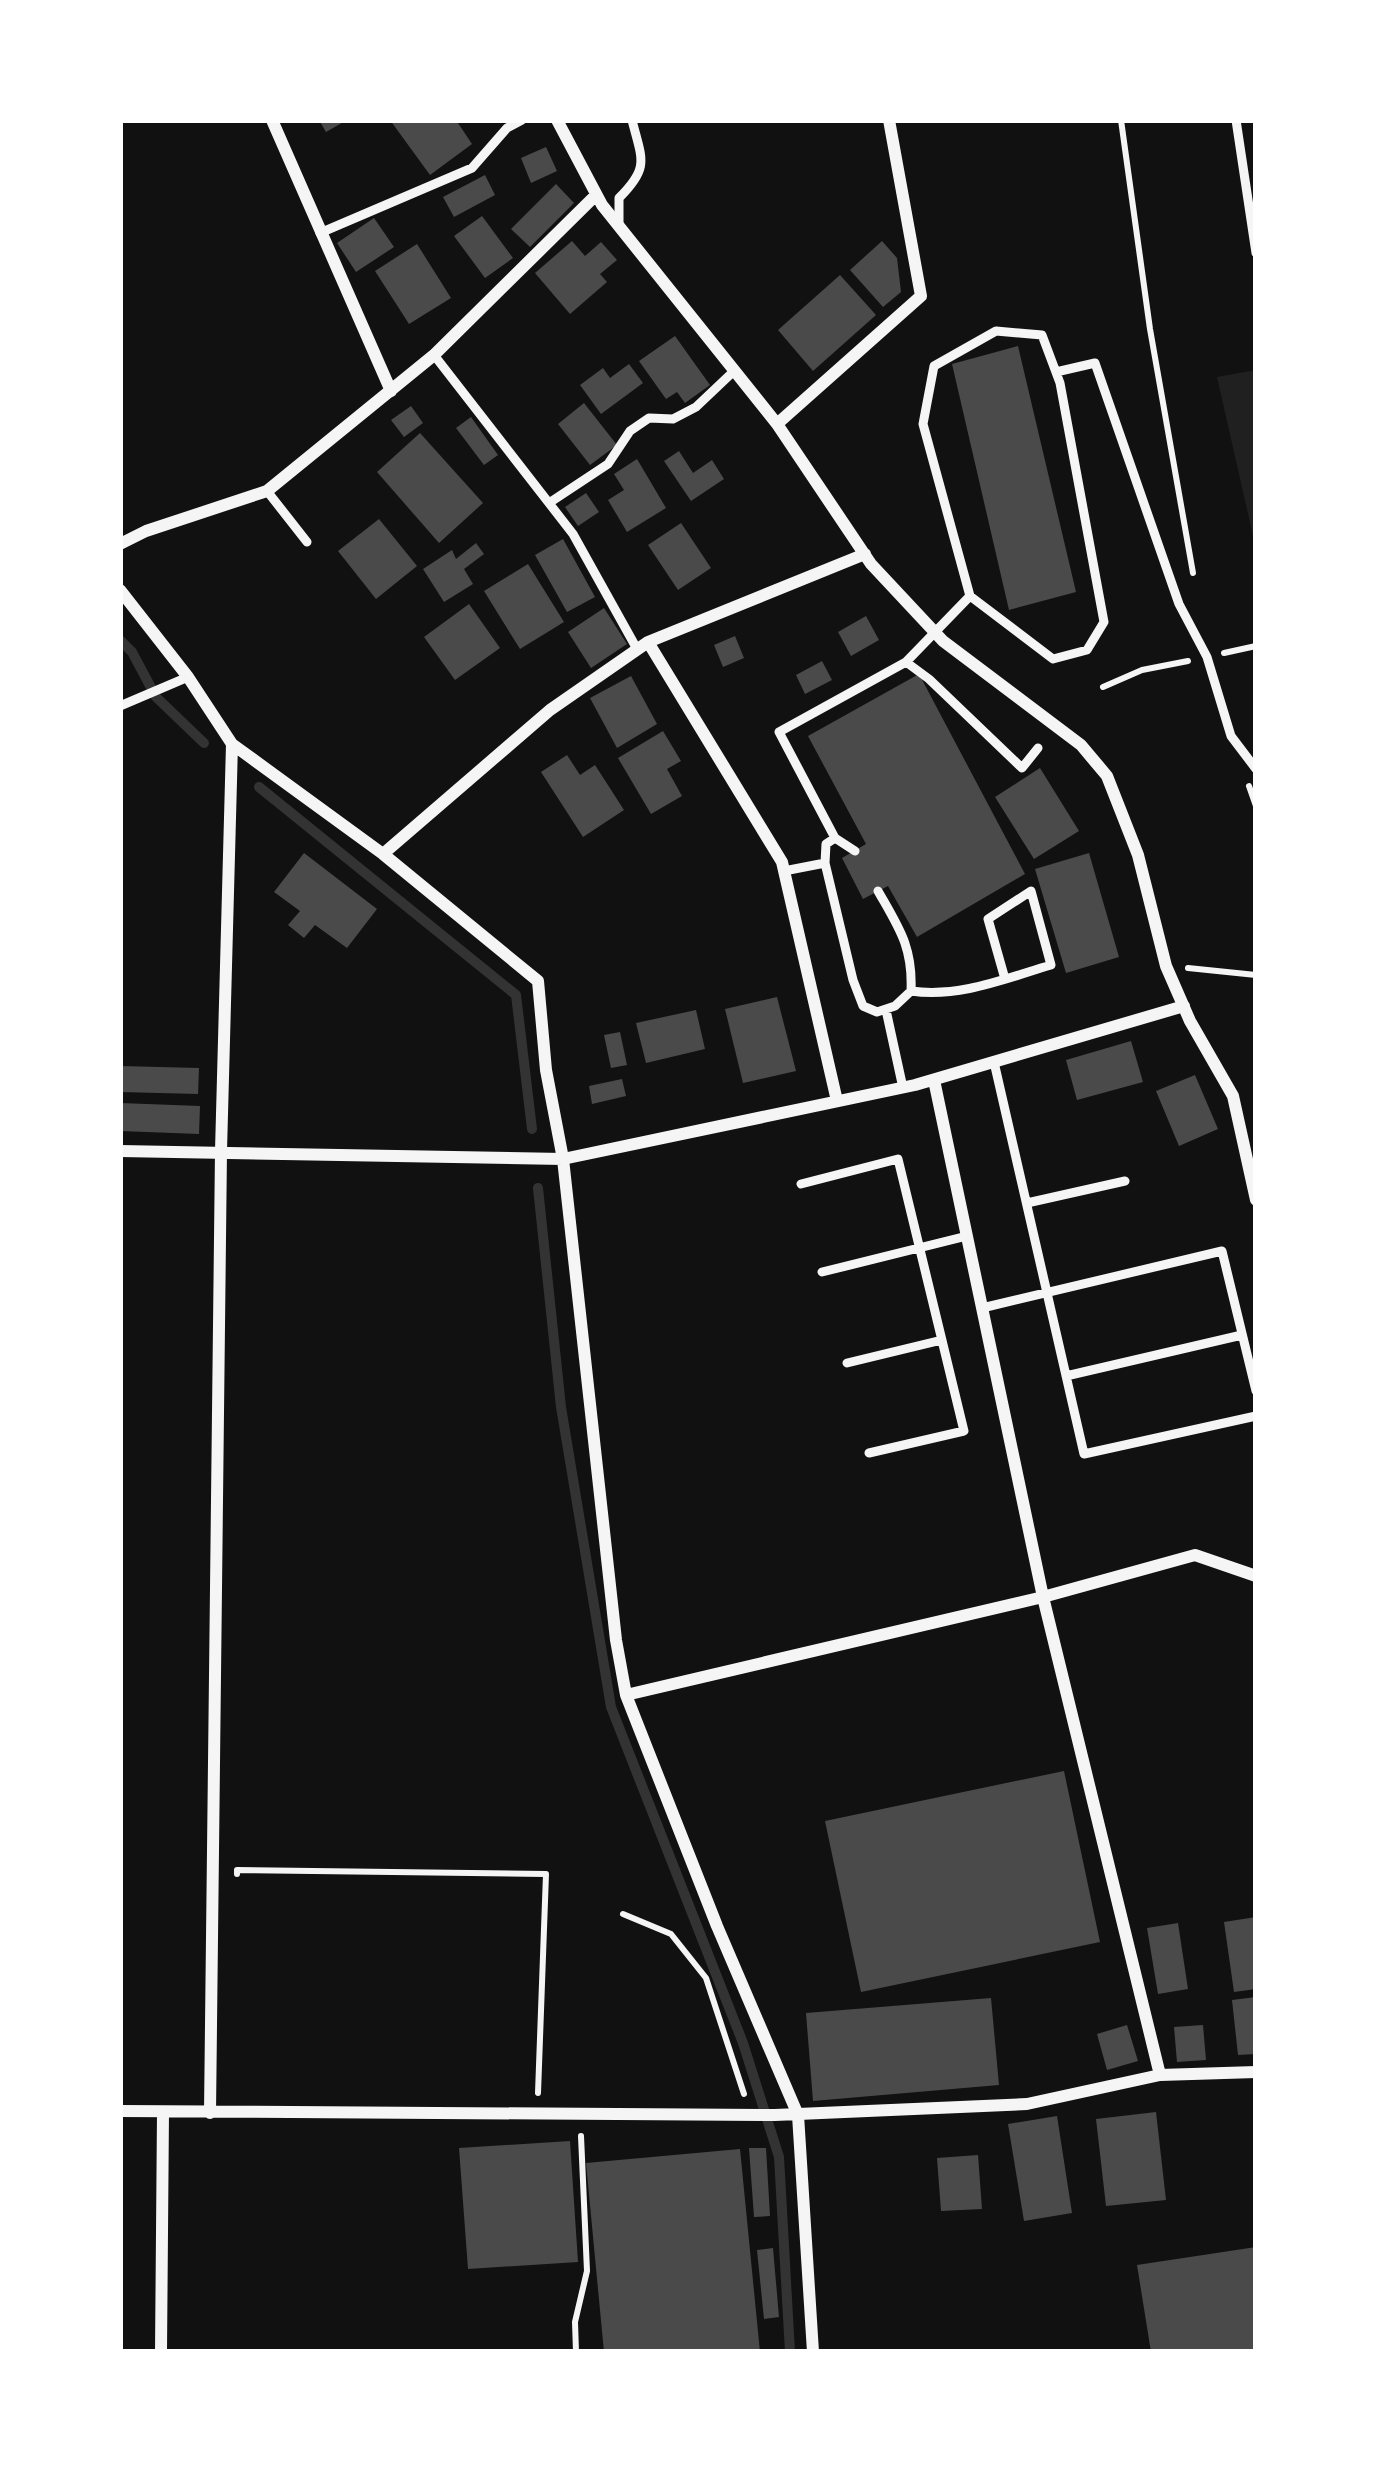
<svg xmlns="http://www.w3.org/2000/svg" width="1376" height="2472" font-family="'Libre Baskerville',serif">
	<rect width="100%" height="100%" fill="#111"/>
	<path fill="#202020" d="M 1256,370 L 1256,549 L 1217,377 Z"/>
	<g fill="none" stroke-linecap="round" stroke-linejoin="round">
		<path stroke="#333" stroke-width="10" d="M 120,640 L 132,652 L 156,697 L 204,743
			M 259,787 L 516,995 L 532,1129
			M 538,1188 L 561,1407 L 611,1707 L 743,2043 L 779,2157 L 790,2352"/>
	</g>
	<path fill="#4a4a4a" d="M 319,120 L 347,120 L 326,132 Z
		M 390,120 L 456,120 L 472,144 L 430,175 Z
		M 546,147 L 557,171 L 531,183 L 521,158 Z
		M 485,175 L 495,195 L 454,217 L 443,197 Z
		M 556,184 L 574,203 L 530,247 L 511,229 Z
		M 482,216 L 513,258 L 485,278 L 454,236 Z
		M 374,218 L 394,247 L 356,272 L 337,243 Z
		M 572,241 L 585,256 L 601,242 L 617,260 L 600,274 L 607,282 L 570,314 L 535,273 Z
		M 882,241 L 897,258 L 901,292 L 883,307 L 850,270 Z
		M 417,244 L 451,298 L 409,324 L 375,271 Z
		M 840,275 L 876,315 L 813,371 L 778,330 Z
		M 675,336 L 710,385 L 685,403 L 677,392 L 666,399 L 639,361 Z
		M 1018,346 L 1076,592 L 1009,610 L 952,364 Z
		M 629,364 L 643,383 L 601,414 L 580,385 L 603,368 L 610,378 Z
		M 584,403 L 617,445 L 590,465 L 558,424 Z
		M 411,406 L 423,423 L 404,437 L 391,420 Z
		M 471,417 L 498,455 L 484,465 L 456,428 Z
		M 420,433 L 483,503 L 439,543 L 377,472 Z
		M 679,451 L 693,473 L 712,460 L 724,479 L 691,501 L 664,461 Z
		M 637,459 L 666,508 L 627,532 L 608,500 L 624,490 L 614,474 Z
		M 586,493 L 599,512 L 578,526 L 565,507 Z
		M 379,519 L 417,566 L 376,599 L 338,551 Z
		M 681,523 L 711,568 L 678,590 L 648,545 Z
		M 563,539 L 595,597 L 567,612 L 535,555 Z
		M 476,543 L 484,554 L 464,569 L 473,584 L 444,602 L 423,569 L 452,550 L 456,559 Z
		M 528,564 L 564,622 L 520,649 L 484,591 Z
		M 469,604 L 500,648 L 455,680 L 424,637 Z
		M 604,608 L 627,644 L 591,668 L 568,632 Z
		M 866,616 L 879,640 L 851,656 L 838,632 Z
		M 735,636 L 744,658 L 723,667 L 714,645 Z
		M 822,661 L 832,680 L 805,694 L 796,675 Z
		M 919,674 L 1025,874 L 917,937 L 888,886 L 863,899 L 842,858 L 866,844 L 808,736 Z
		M 631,676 L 657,724 L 617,748 L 590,698 Z
		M 663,731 L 681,761 L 667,769 L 682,796 L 651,814 L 618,758 Z
		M 567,755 L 580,775 L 595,765 L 624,810 L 583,837 L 541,772 Z
		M 1040,768 L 1079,831 L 1034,859 L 995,797 Z
		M 304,853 L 377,909 L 347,948 L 315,925 L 304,938 L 288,925 L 300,911 L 274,892 Z
		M 1089,853 L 1119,957 L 1066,973 L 1035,869 Z
		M 777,997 L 796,1071 L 743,1083 L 725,1009 Z
		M 696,1010 L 705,1049 L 646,1063 L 636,1023 Z
		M 620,1032 L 627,1065 L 611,1068 L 604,1035 Z
		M 1131,1041 L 1143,1082 L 1077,1100 L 1066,1060 Z
		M 120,1066 L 199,1068 L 198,1094 L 120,1092 Z
		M 1195,1075 L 1218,1129 L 1179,1146 L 1156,1091 Z
		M 622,1079 L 626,1096 L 592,1104 L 589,1086 Z
		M 120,1103 L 200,1106 L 199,1134 L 120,1131 Z
		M 1064,1771 L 1100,1942 L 861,1992 L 825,1821 Z
		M 1256,1917 L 1256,1989 L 1234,1992 L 1224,1922 Z
		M 1178,1923 L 1188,1989 L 1158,1994 L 1147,1928 Z
		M 1256,1997 L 1256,2054 L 1238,2055 L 1232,2000 Z
		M 991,1998 L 999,2085 L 813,2101 L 806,2013 Z
		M 1127,2025 L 1138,2061 L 1107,2070 L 1097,2034 Z
		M 1203,2025 L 1206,2060 L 1177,2062 L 1174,2027 Z
		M 1156,2112 L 1166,2200 L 1106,2206 L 1096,2119 Z
		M 1057,2116 L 1072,2213 L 1024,2221 L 1008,2124 Z
		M 570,2141 L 578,2262 L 468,2269 L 459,2148 Z
		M 749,2148 L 766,2148 L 770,2216 L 754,2217 Z
		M 740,2149 L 760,2352 L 604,2352 L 586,2163 Z
		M 978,2155 L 982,2209 L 941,2211 L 937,2158 Z
		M 1256,2247 L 1256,2352 L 1151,2352 L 1137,2265 Z
		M 773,2248 L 779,2317 L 764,2319 L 757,2250 Z"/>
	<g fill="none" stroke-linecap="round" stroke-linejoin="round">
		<path stroke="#f5f5f5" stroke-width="6" d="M 1121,120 L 1150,329 L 1193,573
			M 1224,653 L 1256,646
			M 1103,687 L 1142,670 L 1188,661
			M 1249,786 L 1256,806
			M 1188,968 L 1256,975
			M 237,1874 L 237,1870 L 546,1874 L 538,2093
			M 623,1914 L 671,1934 L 706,1978 L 744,2094
			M 576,2352 L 575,2322 L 587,2271 L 581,2136"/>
		<path stroke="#f5f5f5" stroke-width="9" d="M 1236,120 L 1256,253
			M 619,227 L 619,198 C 650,167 642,160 632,120
			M 320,233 L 472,168 L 507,128 L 522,120
			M 434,355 L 573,534 L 637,649
			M 1056,372 L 1095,363 L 1179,604 L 1207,657 L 1231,736 L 1256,769
			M 267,491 L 307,542
			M 549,503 L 608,464 L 630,431 L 649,418 L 673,419 L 696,407 L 734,371
			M 906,662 L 929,679 L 1022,768 L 1038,748
			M 120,706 L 188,677
			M 835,838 L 779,732 L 906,662 L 970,596 L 1053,659 L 1087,650 L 1104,622 L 1060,383 L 1042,335 L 996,331 L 934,366 L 923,424 L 970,596
			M 825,863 L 826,844 L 835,838 L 855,851
			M 784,871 L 825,863 L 853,980 L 863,1006 L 877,1012 L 895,1006 L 911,991 C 913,947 899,928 878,891
			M 911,991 C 959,998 1004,979 1051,965 L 1031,891 L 988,919 L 1005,979
			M 886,1010 L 903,1088
			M 994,1062 L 1084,1454 L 1256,1416
			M 801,1184 L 898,1159 L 964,1431 L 869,1453
			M 1027,1203 L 1125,1181
			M 822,1272 L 967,1236
			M 982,1308 L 1222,1251 L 1256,1391
			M 847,1363 L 942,1340
			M 1066,1376 L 1242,1335"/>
		<path stroke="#f5f5f5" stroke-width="12" d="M 272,120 L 391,391
			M 557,120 L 602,205 L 777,424 L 871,564 L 943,641 L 1081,745 L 1107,776 L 1138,855 L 1166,966 L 1190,1021 L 1233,1096 L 1256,1200
			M 777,424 L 921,296 L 889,120
			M 120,544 L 146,531 L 267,491 L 434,355 L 596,195
			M 120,590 L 188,677 L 232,744 L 383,854 L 538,981 L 546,1070 L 563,1159 L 616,1640 L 626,1695 L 717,1926 L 798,2115 L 813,2352
			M 648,642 L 782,862 L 837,1101
			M 383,854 L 550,710 L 648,642 L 865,554
			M 934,1080 L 1043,1597 L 1160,2075
			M 120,1151 L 563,1159 L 915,1085 L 1184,1006
			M 626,1695 L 1043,1597 L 1195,1555 L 1256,1576
			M 120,2111 L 775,2115 L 1027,2104 L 1160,2075 L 1256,2072
			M 210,2113 L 221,1151 L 232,744
			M 161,2352 L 163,2112"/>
	</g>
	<rect width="1376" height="2472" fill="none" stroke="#ffffff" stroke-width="246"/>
</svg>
